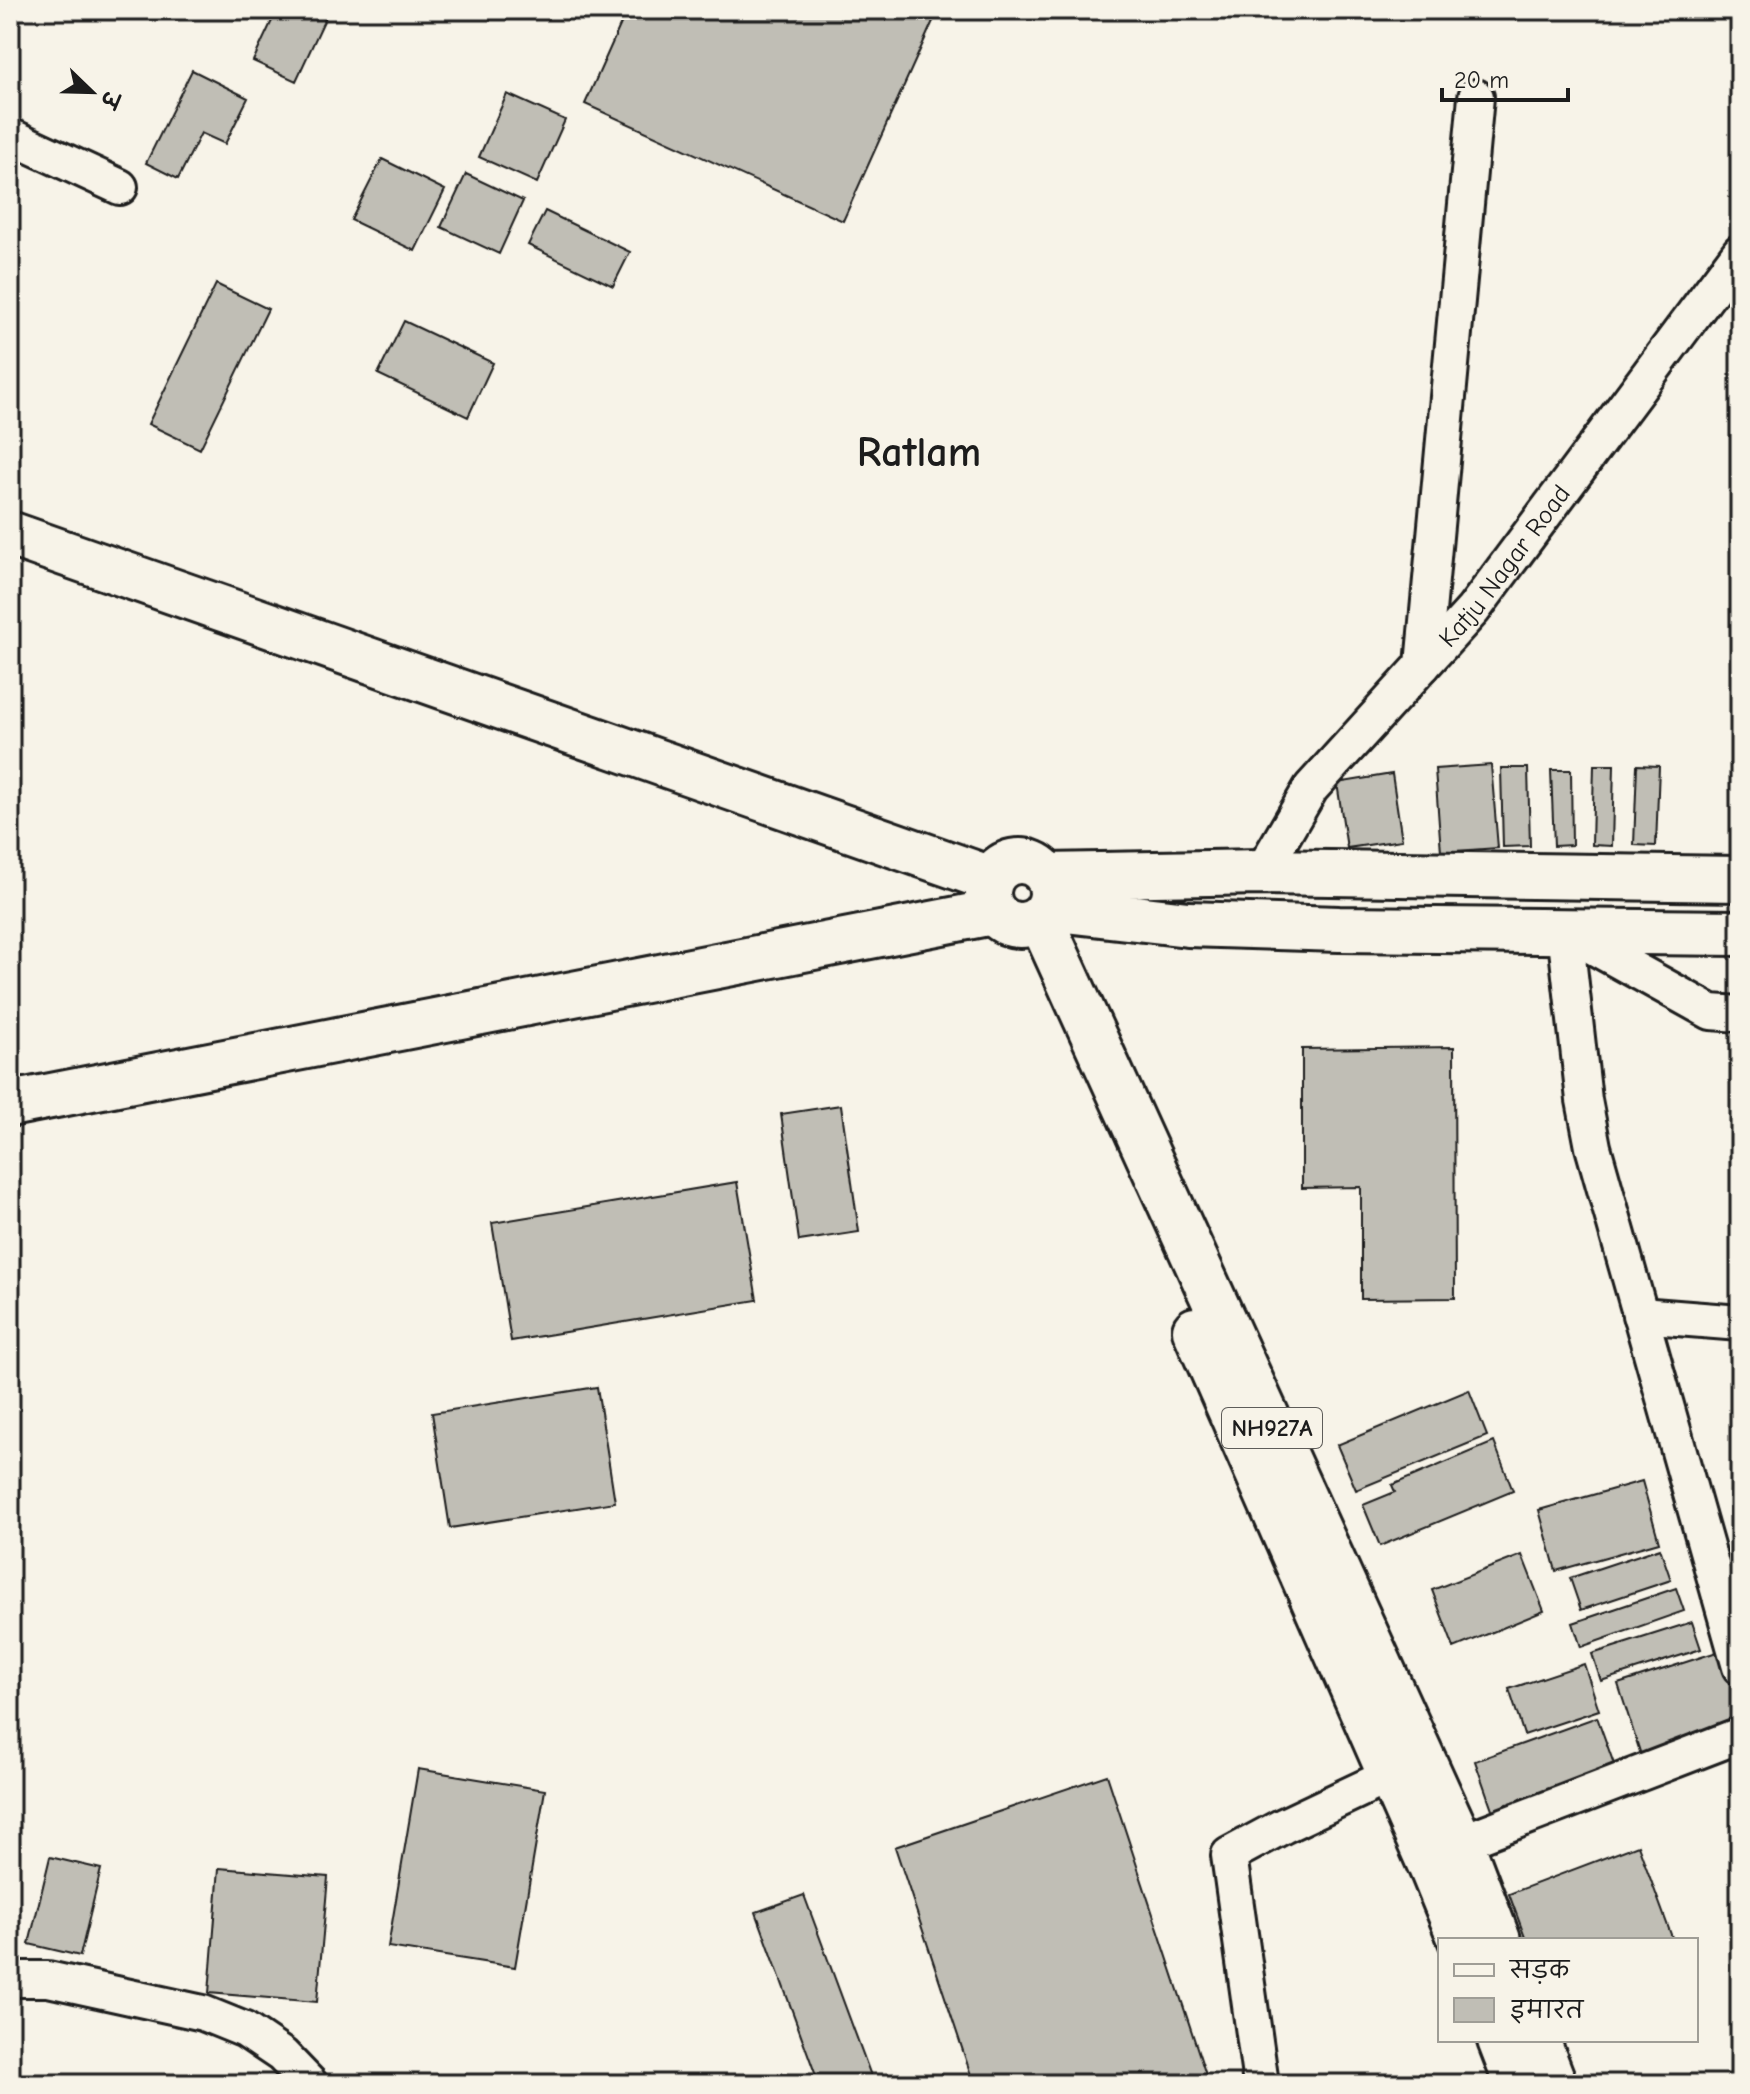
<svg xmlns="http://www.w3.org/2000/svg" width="1750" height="2094" font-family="'Comic Neue','Playpen Sans Deva',sans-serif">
	<rect width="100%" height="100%" fill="#f7f3e8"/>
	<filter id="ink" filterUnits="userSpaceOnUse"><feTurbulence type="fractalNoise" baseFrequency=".0125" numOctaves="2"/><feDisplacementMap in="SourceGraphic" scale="16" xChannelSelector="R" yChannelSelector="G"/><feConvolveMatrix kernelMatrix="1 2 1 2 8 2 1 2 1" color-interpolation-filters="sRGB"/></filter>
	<g filter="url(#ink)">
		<path fill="#c0beb5" stroke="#1c1c1c" stroke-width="2" d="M 277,10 L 329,10 L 296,81 L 253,61 Z
			M 627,10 L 938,10 L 843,221 L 585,104 Z
			M 192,70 L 248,98 L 225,144 L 201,133 L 178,179 L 146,163 Z
			M 507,94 L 565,120 L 537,183 L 479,157 Z
			M 382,159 L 445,190 L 415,251 L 351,220 Z
			M 466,174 L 523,201 L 499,254 L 441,227 Z
			M 545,211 L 630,252 L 613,286 L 528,245 Z
			M 216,284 L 268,309 L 200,449 L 148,424 Z
			M 404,321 L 493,363 L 468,417 L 378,374 Z
			M 1491,765 L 1498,848 L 1441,852 L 1435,769 Z
			M 1594,765 L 1614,765 L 1612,846 L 1592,845 Z
			M 1637,765 L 1659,766 L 1656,846 L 1634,845 Z
			M 1501,768 L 1528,768 L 1530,846 L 1503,847 Z
			M 1551,770 L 1571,770 L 1572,845 L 1554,846 Z
			M 1392,774 L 1402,840 L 1347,848 L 1337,783 Z
			M 1454,1047 L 1455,1298 L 1361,1299 L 1361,1187 L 1302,1188 L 1302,1049 Z
			M 841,1105 L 859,1232 L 799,1241 L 781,1114 Z
			M 737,1182 L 757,1300 L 511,1341 L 492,1223 Z
			M 597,1387 L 615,1502 L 450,1528 L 432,1413 Z
			M 1469,1390 L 1487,1436 L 1356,1490 L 1337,1445 Z
			M 1494,1442 L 1513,1491 L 1380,1546 L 1363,1505 L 1395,1492 L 1392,1485 Z
			M 1642,1481 L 1659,1542 L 1556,1571 L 1539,1510 Z
			M 1660,1548 L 1671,1580 L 1581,1610 L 1570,1578 Z
			M 1522,1555 L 1544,1611 L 1454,1648 L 1432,1590 Z
			M 1676,1588 L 1684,1611 L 1581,1647 L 1573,1623 Z
			M 1692,1622 L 1701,1649 L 1601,1681 L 1592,1654 Z
			M 1720,1651 L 1740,1712 L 1740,1723 L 1641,1755 L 1618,1684 Z
			M 1584,1664 L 1599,1710 L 1524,1735 L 1509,1689 Z
			M 1597,1717 L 1615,1767 L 1493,1812 L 1475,1761 Z
			M 418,1769 L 545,1790 L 515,1967 L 388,1947 Z
			M 1107,1775 L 1206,2075 L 1178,2084 L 974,2084 L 895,1847 Z
			M 1638,1845 L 1673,1940 L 1526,1940 L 1509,1894 Z
			M 50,1857 L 101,1869 L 80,1956 L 29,1944 Z
			M 219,1868 L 328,1877 L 317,2002 L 209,1993 Z
			M 804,1895 L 874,2084 L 819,2084 L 756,1912 Z"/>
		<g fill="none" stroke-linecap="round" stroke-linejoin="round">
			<g stroke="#1c1c1c" stroke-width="40">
				<g id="minor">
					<path d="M 10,136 L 120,187"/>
					<path d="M 1423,665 L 1476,97"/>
					<path id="s1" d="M 1262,872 L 1311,788 L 1473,610 L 1740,252"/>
					<path d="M 1565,931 L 1584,1100 L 1593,1147 L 1740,1667"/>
					<path d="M 1565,931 L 1711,1012 L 1740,1014"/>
					<path d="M 1640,1315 L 1740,1323"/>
					<path d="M 1438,1851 L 1740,1735"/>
					<path d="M 10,1979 L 48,1979 L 203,2013 L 245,2030 L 282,2055 L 310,2084"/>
					<path d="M 1261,2084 L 1229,1855 L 1283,1826 L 1391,1775"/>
				</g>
			</g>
			<g stroke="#1c1c1c" stroke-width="50">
				<path id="secondary" d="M 10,534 L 991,879
					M 10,1104 L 993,912"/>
			</g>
			<g stroke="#1c1c1c" stroke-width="50">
				<path id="trunk" d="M988 893a32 32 0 1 1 64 0a32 32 0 1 1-64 0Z
					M 1047,876 L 1262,872 L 1740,879
					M 1048,908 L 1188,924 L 1339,929 L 1740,933
					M 1040,918 L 1461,1843 L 1498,1940
					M 1195,1330 L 1434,1874 L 1461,1940
					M 1500,2040 L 1517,2084
					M 1537,2040 L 1554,2084"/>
			</g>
			<use href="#minor" stroke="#f7f3e8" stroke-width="34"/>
			<use href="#secondary" stroke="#f7f3e8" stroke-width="44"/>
			<use href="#trunk" stroke="#f7f3e8" stroke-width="44"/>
		</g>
	</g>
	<g text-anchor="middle" stroke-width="8" stroke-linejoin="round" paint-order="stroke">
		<rect fill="#f7f3e8" stroke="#5e5c59" stroke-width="2" x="1222" y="1408" width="100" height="40" rx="6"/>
		<g font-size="24" font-weight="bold" fill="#1c1c1c">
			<text x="1272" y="1436">NH927A</text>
		</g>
		<g font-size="26" fill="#1c1c1c" stroke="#f7f3e8">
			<text dy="9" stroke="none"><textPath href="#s1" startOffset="392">Katju Nagar Road</textPath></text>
		</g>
		<g font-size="42" font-weight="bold" fill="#1c1c1c" stroke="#f7f3e8">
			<text x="919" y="466">Ratlam</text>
		</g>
	</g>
	<rect width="1750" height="2094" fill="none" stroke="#f7f3e8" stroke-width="40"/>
	<rect x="20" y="20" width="1710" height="2054" fill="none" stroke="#1c1c1c" stroke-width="3" filter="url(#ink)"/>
	<rect x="1438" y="1938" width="260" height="104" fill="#f7f3e8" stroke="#9f9d96" stroke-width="2"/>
	<rect x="1454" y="1964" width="40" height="12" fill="#f7f3e8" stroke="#9f9d96" stroke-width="2"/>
	<text x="1510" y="1978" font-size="24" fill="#1c1c1c">सड़क</text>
	<rect x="1454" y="1998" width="40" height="24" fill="#c0beb5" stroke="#9f9d96" stroke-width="2"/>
	<text x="1510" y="2018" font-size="24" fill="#1c1c1c">इमारत</text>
	<g transform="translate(92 92) rotate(113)" stroke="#f7f3e8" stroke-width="6" paint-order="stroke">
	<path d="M0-6L14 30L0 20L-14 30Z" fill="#1c1c1c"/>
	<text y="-12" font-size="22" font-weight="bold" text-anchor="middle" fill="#1c1c1c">उ</text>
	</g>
	<path d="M1442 88v12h126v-12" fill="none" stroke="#1c1c1c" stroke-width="4"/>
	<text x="1454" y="88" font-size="24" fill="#1c1c1c" stroke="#f7f3e8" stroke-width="6" paint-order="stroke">20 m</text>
</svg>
